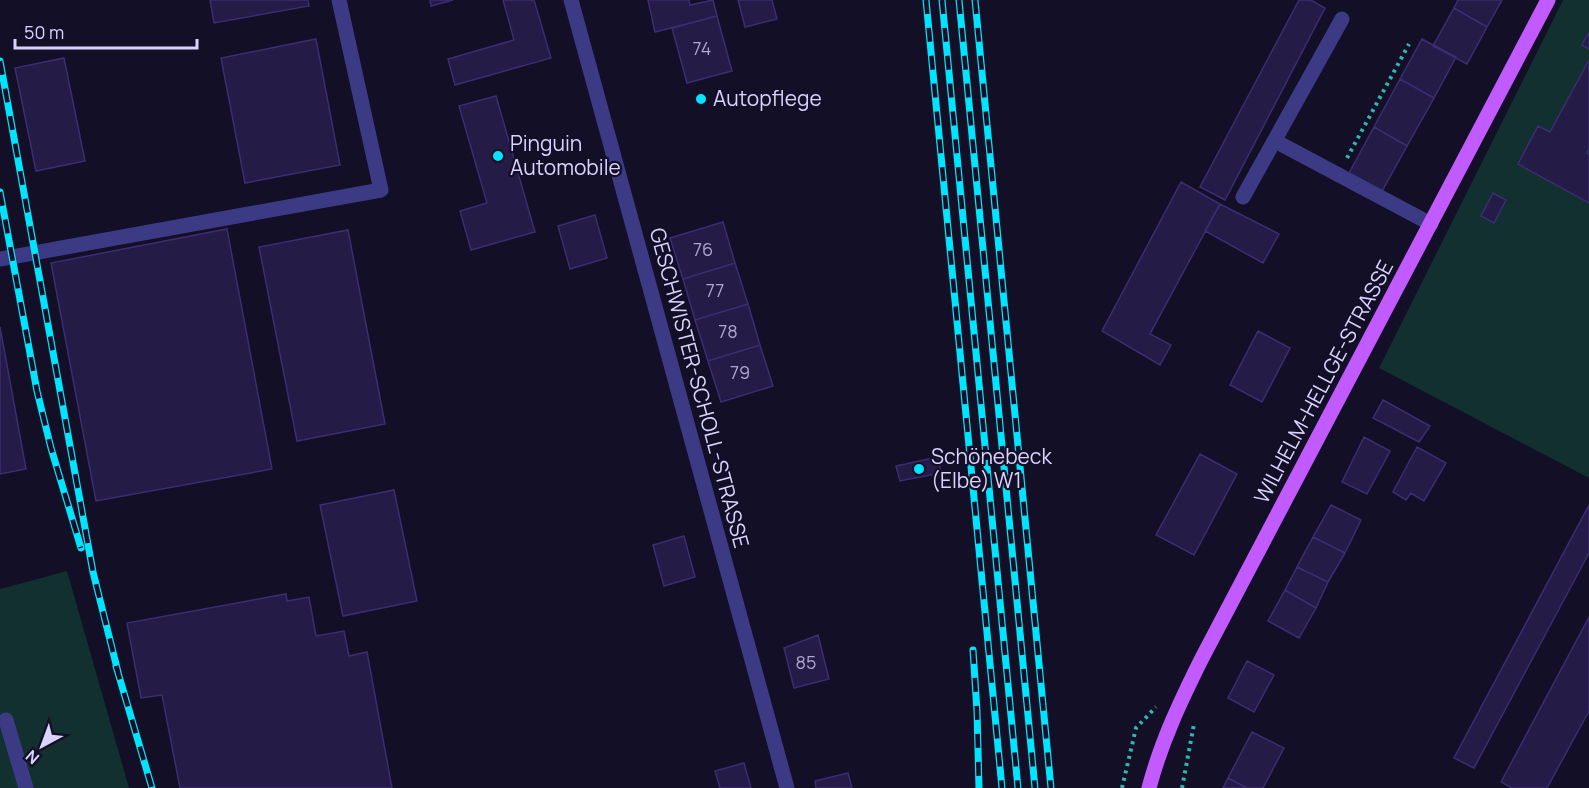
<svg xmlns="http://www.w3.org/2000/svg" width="1589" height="788" font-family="Manrope,sans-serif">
	<rect width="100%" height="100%" fill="#130f26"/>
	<path fill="#12302f" d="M 1563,0 L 1589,0 L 1589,478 L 1379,368 Z
		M 67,571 L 129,788 L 0,788 L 0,589 Z"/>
	<path fill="#241b47" stroke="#3b2d73" stroke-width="1.5" d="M 210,0 L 308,0 L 309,6 L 214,23 Z
		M 430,0 L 453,0 L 431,6 Z
		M 503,0 L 534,0 L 551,58 L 455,85 L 448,59 L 514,40 Z
		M 648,0 L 689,0 L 690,5 L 713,0 L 717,16 L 655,32 Z
		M 738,0 L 772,0 L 777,19 L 745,27 Z
		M 1299,0 L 1311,0 L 1325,8 L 1225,200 L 1200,187 Z
		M 1458,0 L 1502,0 L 1487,27 L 1454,8 Z
		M 1454,8 L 1487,27 L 1467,64 L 1433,46 Z
		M 717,16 L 732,71 L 687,83 L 672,28 Z
		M 1589,32 L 1589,49 L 1582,45 Z
		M 316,39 L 340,165 L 245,183 L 221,58 Z
		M 1422,39 L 1456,57 L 1434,98 L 1400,79 Z
		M 64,58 L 85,161 L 36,171 L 15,68 Z
		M 1589,60 L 1589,148 L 1587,153 L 1589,154 L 1589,203 L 1518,164 L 1538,126 L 1550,132 Z
		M 1400,79 L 1434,98 L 1407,146 L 1374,127 Z
		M 496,96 L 535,232 L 471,250 L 460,211 L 487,203 L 459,106 Z
		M 1374,127 L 1407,146 L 1381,193 L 1348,175 Z
		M 1181,182 L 1220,204 L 1150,334 L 1171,345 L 1160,365 L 1102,331 Z
		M 1493,193 L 1506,200 L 1494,223 L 1481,216 Z
		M 1220,204 L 1279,234 L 1263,263 L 1205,231 Z
		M 595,215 L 607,258 L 570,269 L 558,226 Z
		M 723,222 L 735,263 L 683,279 L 670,238 Z
		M 227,229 L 272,469 L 96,501 L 51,263 Z
		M 348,230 L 385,424 L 297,441 L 259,247 Z
		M 735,263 L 748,304 L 695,320 L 683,279 Z
		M 748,304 L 760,345 L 708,361 L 695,320 Z
		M 0,327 L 26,469 L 0,474 Z
		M 1258,331 L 1290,348 L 1262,402 L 1230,385 Z
		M 760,345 L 773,386 L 721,402 L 708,361 Z
		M 1383,400 L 1430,426 L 1419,442 L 1373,418 Z
		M 1364,437 L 1390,451 L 1367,494 L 1342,482 Z
		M 1417,447 L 1446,463 L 1424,501 L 1411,493 L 1406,500 L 1393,492 Z
		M 1200,454 L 1237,474 L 1194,555 L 1156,535 Z
		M 938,457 L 941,473 L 900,481 L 896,466 Z
		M 394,490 L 417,601 L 343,616 L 320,505 Z
		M 1331,505 L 1361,520 L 1345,553 L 1313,537 Z
		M 1589,505 L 1589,553 L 1474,768 L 1454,758 Z
		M 684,536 L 695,577 L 664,586 L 653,545 Z
		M 1313,537 L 1345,553 L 1328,582 L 1297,567 Z
		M 1297,567 L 1328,582 L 1316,608 L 1285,590 Z
		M 1285,590 L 1316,608 L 1299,638 L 1268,621 Z
		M 286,594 L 287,601 L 309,597 L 316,636 L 344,631 L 349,656 L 367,652 L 392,788 L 180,788 L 162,695 L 141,698 L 127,623 Z
		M 1589,617 L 1589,711 L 1547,788 L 1512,788 L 1501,782 Z
		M 818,635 L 829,679 L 794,688 L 784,648 Z
		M 1247,661 L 1274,675 L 1254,712 L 1228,698 Z
		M 1252,732 L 1284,748 L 1263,788 L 1247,788 L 1228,778 Z
		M 744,763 L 751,788 L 720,788 L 715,771 Z
		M 848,773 L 852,788 L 816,788 L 815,781 Z
		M 1228,778 L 1247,788 L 1223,788 Z"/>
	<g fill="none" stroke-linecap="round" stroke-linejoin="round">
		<path stroke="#2fb8b0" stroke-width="4" stroke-dasharray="3 4.5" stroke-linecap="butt" d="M 1347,158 L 1409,44
			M 1122,788 L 1136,728 L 1156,707
			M 1182,788 L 1194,724"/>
		<path stroke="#3d3a85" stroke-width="15" d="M 571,0 L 787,788
			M 1275,141 L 1431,224
			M 1243,197 L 1342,19
			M 0,259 L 381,190 L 339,0
			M 6,720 L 26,788"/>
		<path stroke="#c25bff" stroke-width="15" d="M 1149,788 C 1161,742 1181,700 1202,658 L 1548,0"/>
		<g stroke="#00e5ff" stroke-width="7">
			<path id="rail" d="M 926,0 L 1002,788
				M 942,0 L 1018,788
				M 959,0 L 1035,788
				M 975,0 L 1051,788
				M 0,61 L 93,572 L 118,672
				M 0,192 L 37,391 L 51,448 L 81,548
				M 973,650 L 977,711 L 979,788
				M 116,666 L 152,788"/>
		</g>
		<use href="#rail" stroke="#130f26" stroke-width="4.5" stroke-dasharray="14" stroke-linecap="butt"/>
	</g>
	<g fill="#00e5ff" stroke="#130f26" stroke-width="2">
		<circle cx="701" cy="99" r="6"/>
		<circle cx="498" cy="156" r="6"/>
		<circle cx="919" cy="469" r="6"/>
	</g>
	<g text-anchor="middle" stroke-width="4.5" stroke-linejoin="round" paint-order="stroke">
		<g font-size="18" fill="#aca6d1">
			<text x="702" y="55">74</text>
			<text x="703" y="256">76</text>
			<text x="715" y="297">77</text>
			<text x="728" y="338">78</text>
			<text x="740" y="379">79</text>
			<text x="806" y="669">85</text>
		</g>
		<g font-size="21" fill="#d9d4ff" stroke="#130f26" text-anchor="start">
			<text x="713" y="106">Autopflege</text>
			<text x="510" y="151">Pinguin<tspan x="510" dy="24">Automobile</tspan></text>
			<text x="931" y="464">Schönebeck<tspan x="931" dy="24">(Elbe) W1</tspan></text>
		</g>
		<g font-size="21" fill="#d9d4ff" stroke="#130f26">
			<text transform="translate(1324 382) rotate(-62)" y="7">WILHELM-HELLGE-STRASSE</text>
			<text transform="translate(699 388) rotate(75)" y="7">GESCHWISTER-SCHOLL-STRASSE</text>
		</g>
	</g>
	<g transform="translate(42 746) rotate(221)" stroke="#130f26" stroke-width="4.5" paint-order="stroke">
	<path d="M0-4.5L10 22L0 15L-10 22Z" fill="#d9d4ff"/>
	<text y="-9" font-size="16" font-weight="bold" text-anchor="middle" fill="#d9d4ff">N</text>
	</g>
	<path d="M15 39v9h182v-9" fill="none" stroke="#d9d4ff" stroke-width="3"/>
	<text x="24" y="39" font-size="18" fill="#d9d4ff" stroke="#130f26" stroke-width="4.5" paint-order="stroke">50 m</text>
</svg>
